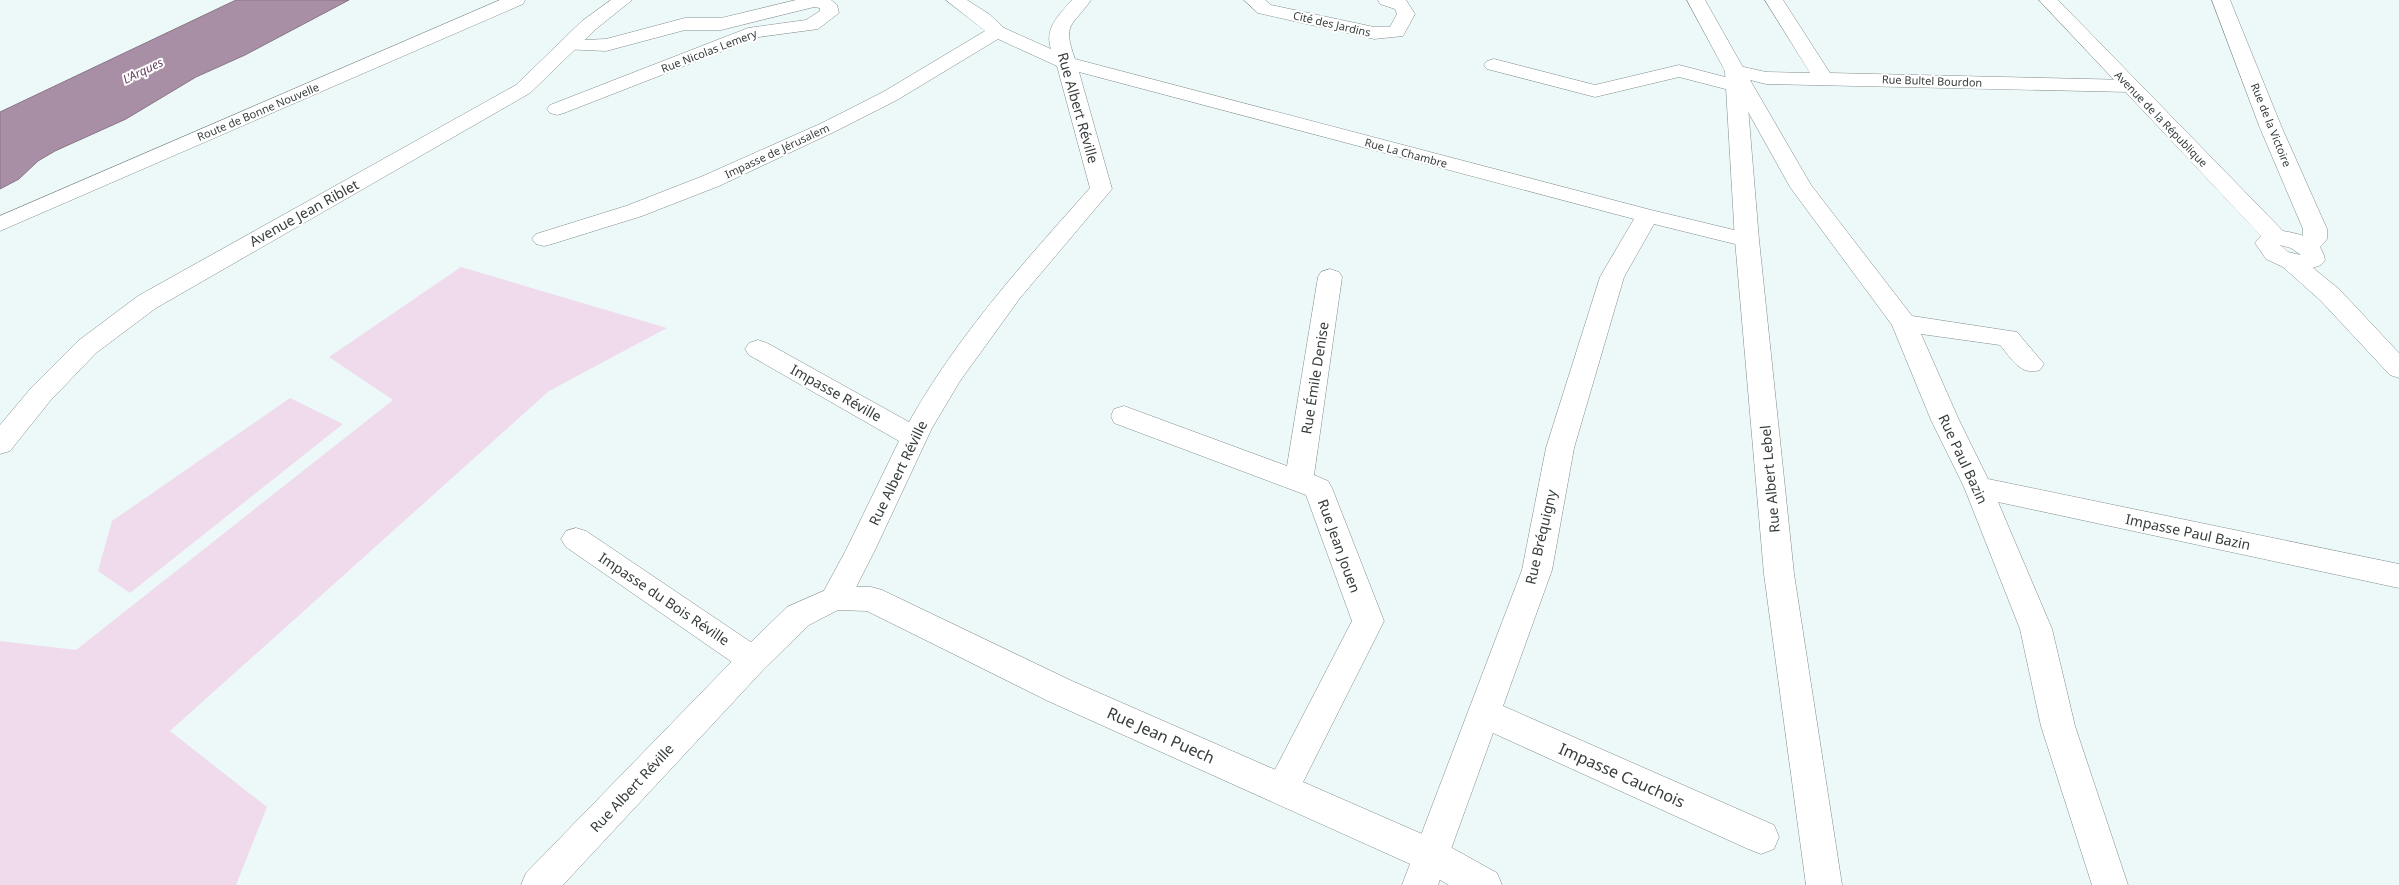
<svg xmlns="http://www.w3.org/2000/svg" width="2399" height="885" font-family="'Noto Sans',sans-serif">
	<rect width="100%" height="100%" fill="#edf9f9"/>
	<path fill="#efdbec" d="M 461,267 L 667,328 L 549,391 L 170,731 L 267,807 L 236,885 L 0,885 L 0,641 L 76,650 L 393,400 L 329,357 Z
		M 290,398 L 343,424 L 130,593 L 98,571 L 112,521 Z"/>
	<path fill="#a98fa5" stroke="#877686" d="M 236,0 L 349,0 L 245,55 L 196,77 L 126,119 L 55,151 L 38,161 L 19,179 L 0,189 L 0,112 Z"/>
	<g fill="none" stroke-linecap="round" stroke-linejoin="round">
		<g stroke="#818c8c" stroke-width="1">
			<path id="minor" d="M 796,0 L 831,0 L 837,5 L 839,13 L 818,29 L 759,37 L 564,113 L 557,115 L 550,113 L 547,109 L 550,105 L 748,28 L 806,20 L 820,11 L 820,8 L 814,7 L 721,30 L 685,30 L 606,51 L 562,49 L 559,45 L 562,41 L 606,39 L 685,18 L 721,18 Z
				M 946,0 L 967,0 L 989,14 L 1004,28 L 1051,49 C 1044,28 1059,15 1072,0 L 1091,0 C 1072,27 1062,23 1075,59 L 1651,210 L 1755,235 L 1759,240 L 1755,245 L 1747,247 L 1654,224 L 1624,277 L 1574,448 L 1552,570 L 1503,706 L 1774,825 L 1779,837 L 1774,849 L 1761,854 L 1748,849 L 1493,733 L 1438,885 L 1402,885 L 1522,570 L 1546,448 L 1600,277 L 1634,219 L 1079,72 L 1112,189 L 1020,298 L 960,381 L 932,428 L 875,550 L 846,607 L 835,610 L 824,607 L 820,598 L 846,550 L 899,441 L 749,355 L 745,349 L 749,343 L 758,340 L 767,343 L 909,422 C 958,335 1024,262 1090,188 L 1057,66 L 998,39 L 897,100 L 836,131 L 719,186 L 642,216 L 552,244 L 544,246 L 536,244 L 532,239 L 536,234 L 626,206 L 703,176 L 822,123 L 883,92 L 985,31 Z
				M 1244,0 L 1265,0 L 1271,5 L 1374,27 L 1390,27 L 1397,14 L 1395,9 L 1380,4 L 1378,0 L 1406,0 L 1415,14 L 1403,36 L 1374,39 L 1258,13 Z
				M 1765,0 L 1783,0 L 1830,73 L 2130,80 L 2137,82 L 2140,86 L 2137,90 L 2130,92 L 1766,84 L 1750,80 L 1811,185 L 1912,316 L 2017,332 L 2044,364 L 2040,370 C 2020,376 2012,359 2000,345 L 1921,334 L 1959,420 L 1988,479 L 2399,564 L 2399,588 L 1998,502 L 2052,629 L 2075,726 L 2128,885 L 2092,885 L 2041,726 L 2020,629 L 1964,487 L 1931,420 L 1892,325 L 1790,187 L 1737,92 L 1679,77 L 1595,97 L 1487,69 L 1484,65 L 1487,61 L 1494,59 L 1595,85 L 1679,65 L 1729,78 L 1725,71 L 1728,67 L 1735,65 L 1766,72 L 1810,73 Z
				M 2212,0 L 2230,0 L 2282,128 L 2327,229 L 2327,239 C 2319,250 2311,254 2298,251 L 2294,246 L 2303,237 L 2303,229 L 2260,128 Z
				M 1330,269 L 1339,272 L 1342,277 L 1314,475 L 1328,481 L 1332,488 L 1384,621 L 1294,800 L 1282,805 L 1270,800 L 1265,789 L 1352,621 L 1306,495 L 1114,423 L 1111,416 L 1114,409 L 1124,406 L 1287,466 L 1318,277 L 1321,272 Z
				M 576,528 L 586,531 L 764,651 L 769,660 L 764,669 L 753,673 L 742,669 L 566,547 L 561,539 L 566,531 Z"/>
		</g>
		<g stroke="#818c8c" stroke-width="1">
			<path id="tertiary" d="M 611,0 L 632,0 L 596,29 L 530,93 L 156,308 L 96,353 L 50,401 L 10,451 L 0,454 L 0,425 L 32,387 L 78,341 L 138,296 L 516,85 L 582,21 Z
				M 1687,0 L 1705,0 L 1745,71 L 1759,240 L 1794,574 L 1842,885 L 1806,885 L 1764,574 L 1735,240 L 1725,71 Z
				M 835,586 L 871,587 L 882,590 L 1072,681 L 1445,844 L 1497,873 L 1502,885 L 1449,885 L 1419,868 L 1048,701 L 867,611 L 838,610 L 809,625 L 764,669 L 563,885 L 521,885 L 526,873 L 742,651 L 787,607 Z"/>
		</g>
		<g stroke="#818c8c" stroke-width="1">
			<path id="secondary" d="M 500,0 L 525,0 L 523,4 L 0,231 L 0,216 Z
				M 2039,0 L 2058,0 L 2283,231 C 2301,234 2322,239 2325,260 L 2321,265 L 2313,268 L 2339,289 L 2399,353 L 2399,378 L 2390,375 L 2321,301 L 2283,267 L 2266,259 L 2255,243 L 2261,236 ZM 2280,245 L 2291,248 L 2301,255 L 2288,252 Z"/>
		</g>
		<use href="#minor" fill="#fff" fill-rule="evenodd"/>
		<use href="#tertiary" fill="#fff" fill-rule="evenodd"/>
		<use href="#secondary" fill="#fff" fill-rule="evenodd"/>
	</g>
	<g text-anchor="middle" stroke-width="4" stroke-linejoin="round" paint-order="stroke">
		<g font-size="11" fill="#373c3c" stroke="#fff">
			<text transform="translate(1332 24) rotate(13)" y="4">Cité des Jardins</text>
			<text transform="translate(709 51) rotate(-21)" y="4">Rue Nicolas Lemery</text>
			<text transform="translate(1932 81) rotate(2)" y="4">Rue Bultel Bourdon</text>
			<text transform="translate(258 112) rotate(-23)" y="4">Route de Bonne Nouvelle</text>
			<text transform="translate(2161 119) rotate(46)" y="4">Avenue de la République</text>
			<text transform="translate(2271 125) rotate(68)" y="4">Rue de la Victoire</text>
			<text transform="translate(777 151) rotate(-25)" y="4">Impasse de Jérusalem</text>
			<text transform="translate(1406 153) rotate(15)" y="4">Rue La Chambre</text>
		</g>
		<g font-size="12" font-style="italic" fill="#684163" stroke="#fff">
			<text transform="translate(143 71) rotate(-26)" y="4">L'Arques</text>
		</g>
		<g font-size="14" fill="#373c3c" stroke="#fff">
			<text transform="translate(1078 108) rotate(74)" y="5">Rue Albert Réville</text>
			<text transform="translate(304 213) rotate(-29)" y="5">Avenue Jean Riblet</text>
			<text transform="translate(1315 378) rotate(-81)" y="5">Rue Émile Denise</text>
			<text transform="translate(836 393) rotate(29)" y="5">Impasse Réville</text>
			<text transform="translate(1963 459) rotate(65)" y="5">Rue Paul Bazin</text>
			<text transform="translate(898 473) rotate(-64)" y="5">Rue Albert Réville</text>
			<text transform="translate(1770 479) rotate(-95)" y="5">Rue Albert Lebel</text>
			<text transform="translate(2188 532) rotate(12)" y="5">Impasse Paul Bazin</text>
			<text transform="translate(1541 537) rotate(-77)" y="5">Rue Bréquigny</text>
			<text transform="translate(1339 546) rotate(70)" y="5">Rue Jean Jouen</text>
			<text transform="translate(664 599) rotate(34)" y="5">Impasse du Bois Réville</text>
			<text transform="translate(632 788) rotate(-47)" y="5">Rue Albert Réville</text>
		</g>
		<g font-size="16" fill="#373c3c" stroke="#fff">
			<text transform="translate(1161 735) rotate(24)" y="6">Rue Jean Puech</text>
			<text transform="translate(1622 775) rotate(24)" y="6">Impasse Cauchois</text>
		</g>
	</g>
</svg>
